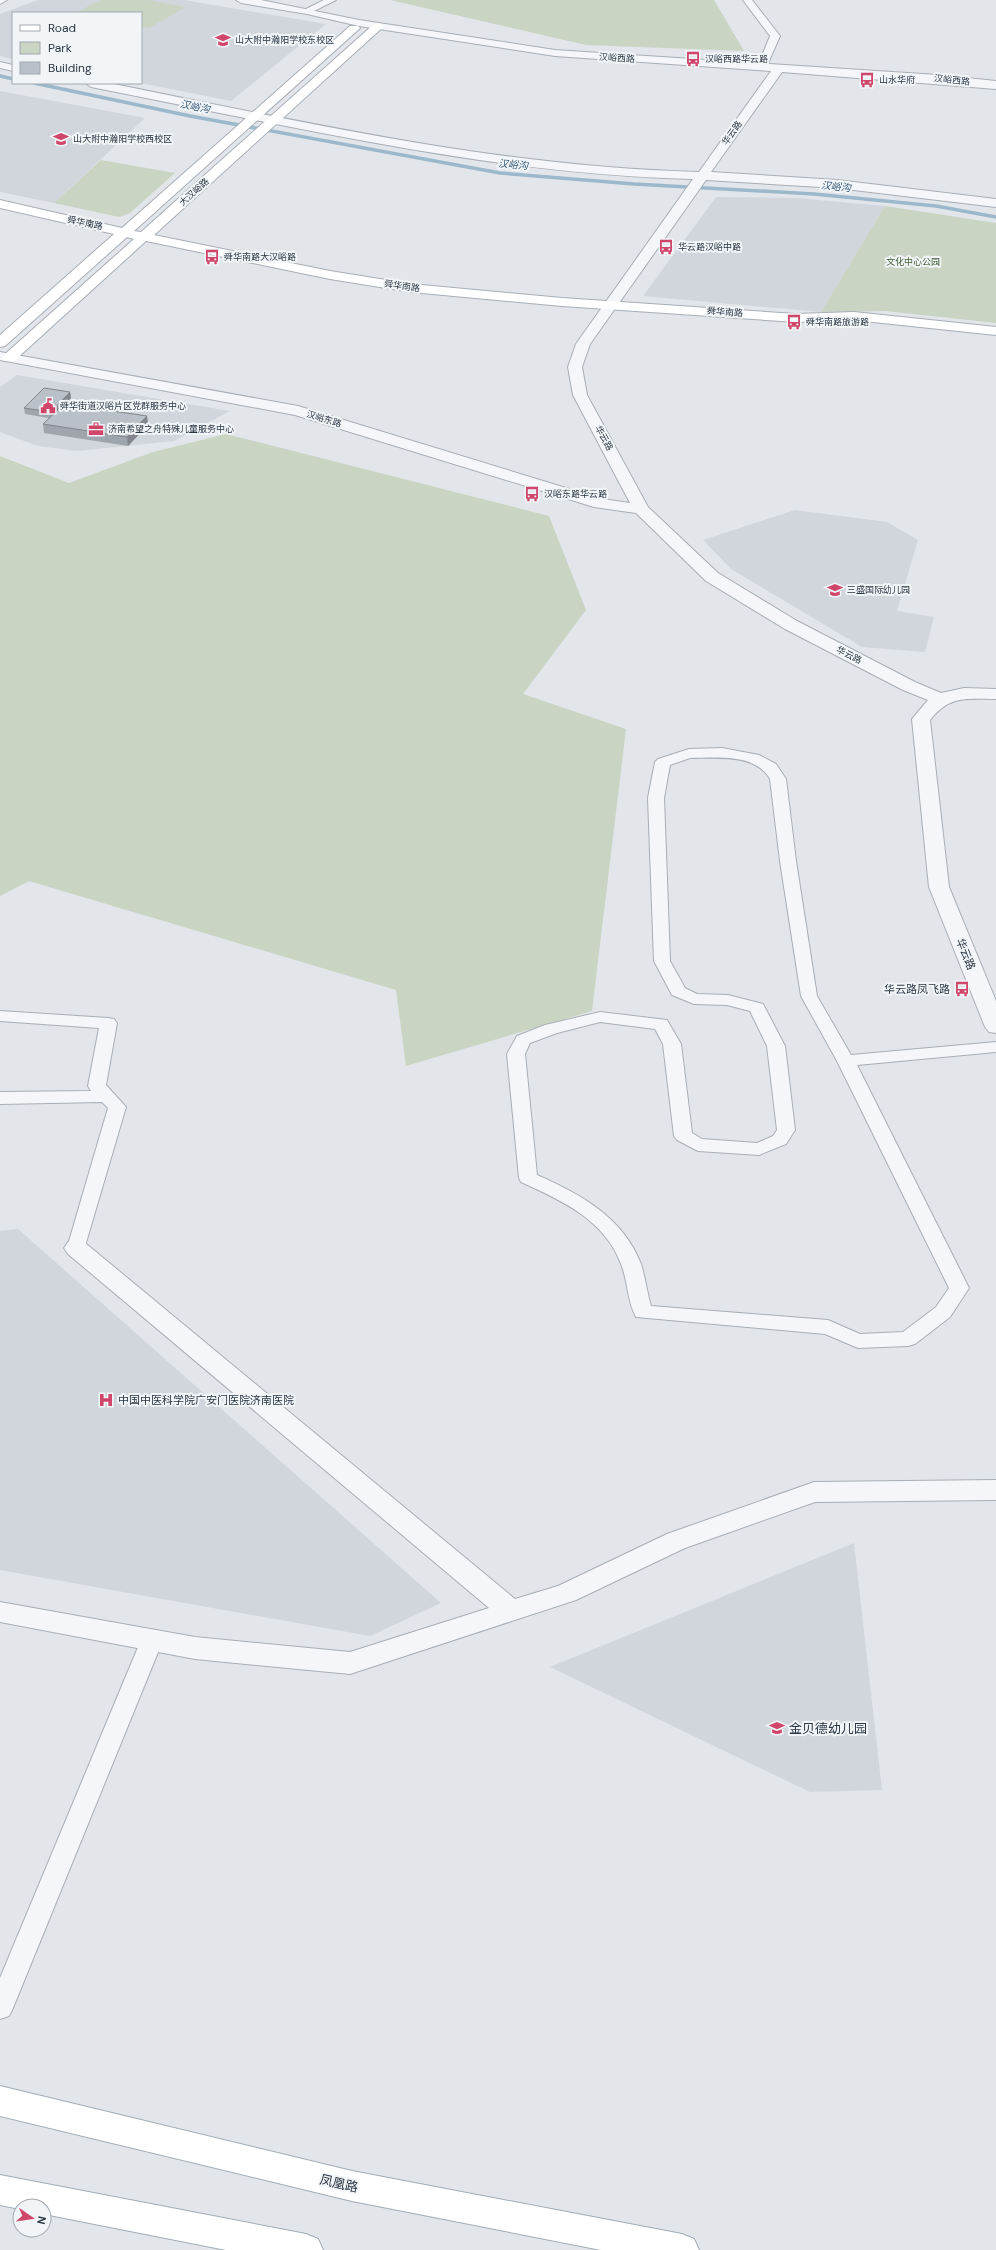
<svg xmlns="http://www.w3.org/2000/svg" width="996" height="2250" font-family="'DM Sans','Noto Sans SC',sans-serif">
	<rect width="100%" height="100%" fill="#e2e6ea"/>
	<path fill="#d0d6dc" d="M 38,0 L 184,0 L 326,24 L 231,101 L 140,83 L 141,13 L 13,13 L 13,59 L 0,56 L 0,14 Z
		M 0,91 L 145,118 L 54,203 L 0,192 Z
		M 716,197 L 795,198 L 885,206 L 821,312 L 643,296 Z
		M 17,375 L 230,411 L 174,441 L 77,451 L 38,446 L 0,432 L 0,387 Z
		M 795,510 L 887,522 L 918,540 L 897,611 L 934,617 L 925,652 L 862,647 L 731,569 L 703,540 Z
		M 18,1229 L 441,1603 L 370,1636 L 0,1570 L 0,1231 Z
		M 854,1543 L 882,1790 L 810,1792 L 550,1667 Z"/>
	<path fill="#c9d4c3" d="M 100,0 L 147,0 L 186,7 L 149,28 L 141,27 L 141,13 L 76,13 Z
		M 390,0 L 714,0 L 744,51 L 586,45 Z
		M 101,160 L 175,173 L 130,213 L 119,217 L 54,203 Z
		M 885,206 L 996,223 L 996,323 L 885,311 L 821,312 Z
		M 226,434 L 549,516 L 586,610 L 523,694 L 626,729 L 592,1011 L 406,1066 L 396,990 L 29,881 L 0,896 L 0,456 L 69,483 L 153,452 Z"/>
	<g fill="none" stroke-linecap="round" stroke-linejoin="round">
		<path stroke="#9cb8cb" stroke-width="3.5" d="M 0,76 L 13,79
			M 34,83 L 190,116 L 500,173 L 634,184 L 814,194 L 936,206 L 996,217"/>
		<g stroke="#a7aeb5" stroke-width="2">
			<path id="minor" d="M 324,0 L 336,0 L 310,13 L 302,11 Z
				M 743,0 L 752,0 L 780,36 L 765,70 L 759,70 L 757,68 L 770,36 Z
				M 722,748 L 759,755 L 776,764 L 786,779 L 796,861 L 817,996 L 851,1055 L 996,1042 L 996,1052 L 857,1065 L 969,1288 L 950,1317 L 915,1344 L 908,1346 L 858,1348 L 825,1334 L 636,1317 C 627,1301 628,1281 621,1264 C 605,1220 561,1200 521,1182 L 519,1178 L 507,1054 L 517,1036 L 545,1025 L 600,1012 L 667,1020 L 681,1044 L 692,1133 L 702,1139 L 757,1143 L 773,1136 L 777,1130 L 767,1046 L 750,1011 L 727,1005 L 694,1004 L 672,995 L 654,961 L 648,798 L 655,762 L 658,759 L 689,749 ZM 690,758 C 716,758 755,753 770,779 L 780,861 L 801,996 L 837,1061 L 949,1288 L 936,1307 L 903,1332 L 860,1334 L 828,1320 L 651,1306 C 647,1292 645,1277 641,1264 C 623,1217 580,1194 537,1175 L 525,1054 L 530,1043 L 557,1033 L 600,1022 L 655,1029 L 663,1044 L 674,1136 L 677,1140 L 698,1151 L 759,1155 L 786,1144 L 795,1130 L 785,1046 L 763,1004 L 728,995 L 697,994 L 685,988 L 670,961 L 664,798 L 670,765 Z
				M 0,1011 L 108,1018 L 114,1019 L 117,1023 L 106,1085 L 126,1107 L 83,1253 L 76,1254 L 69,1253 L 67,1248 L 108,1108 L 102,1102 L 0,1104 L 0,1092 L 91,1091 L 88,1086 L 99,1028 L 0,1021 Z
				M 152,1631 L 160,1634 L 163,1640 L 13,2008 L 9,2016 L 0,2019 L 0,1978 L 141,1640 L 144,1634 Z"/>
		</g>
		<g stroke="#a7aeb5" stroke-width="2">
			<path id="tertiary" d="M 0,0 L 7,0 L 0,4 Z
				M 236,0 L 261,0 L 359,20 L 555,50 L 938,75 L 996,81 L 996,89 L 782,72 L 711,172 L 837,180 L 996,199 L 996,207 L 837,188 L 706,180 L 590,344 L 582,367 L 587,395 L 648,507 L 718,573 L 797,621 L 915,682 L 941,693 L 964,688 L 996,689 L 996,699 C 966,699 950,695 930,720 L 949,887 L 996,1001 L 996,1033 L 989,1032 L 985,1027 L 929,887 L 912,719 L 928,700 L 903,690 L 785,629 L 706,581 L 636,513 L 594,507 L 295,415 L 0,360 L 0,352 L 298,406 L 602,499 L 630,503 L 573,395 L 568,367 L 576,344 L 693,179 C 490,174 290,126 91,87 L 85,83 L 109,83 C 304,122 499,167 699,172 L 771,71 L 555,56 L 359,26 L 307,14 L 241,3 Z
				M 0,62 L 13,65 L 13,71 L 0,68 Z
				M 76,1240 L 84,1242 L 515,1599 L 558,1586 L 667,1534 L 814,1482 L 996,1480 L 996,1500 L 815,1502 L 685,1548 L 576,1600 L 350,1674 L 195,1659 L 0,1622 L 0,1602 L 195,1637 L 350,1652 L 489,1608 L 68,1254 L 64,1248 L 68,1242 Z"/>
		</g>
		<g stroke="#a7aeb5" stroke-width="2">
			<path id="secondary" d="M 378,23 L 384,26 L 382,28 L 154,235 L 330,271 L 411,284 L 562,298 L 796,314 L 854,312 L 996,327 L 996,335 L 854,320 L 796,322 L 562,306 L 411,292 L 330,279 L 146,241 L 14,361 L 4,361 L 2,358 L 4,355 L 134,239 L 127,237 L 5,346 L 0,347 L 0,335 L 114,234 L 0,208 L 0,200 L 122,228 L 350,26 L 358,26 L 360,28 L 358,30 L 134,231 L 141,232 L 374,24 Z"/>
		</g>
		<g stroke="#a1acb6" stroke-width="2">
			<path id="primary" d="M 0,2086 L 352,2171 L 682,2234 L 694,2239 L 699,2250 L 601,2250 L 352,2201 L 0,2116 Z
				M 0,2175 L 306,2234 L 318,2239 L 323,2250 L 226,2250 L 44,2214 L 44,2206 L 20,2206 L 20,2209 L 0,2205 Z"/>
		</g>
		<use href="#minor" fill="#f5f6f9" fill-rule="evenodd"/>
		<use href="#tertiary" fill="#f5f6f9" fill-rule="evenodd"/>
		<use href="#secondary" fill="#fff" fill-rule="evenodd"/>
		<use href="#primary" fill="#fff" fill-rule="evenodd"/>
	</g>
	<path fill="#9fa5ac" d="M 70,392 L 71,398 L 65,404 L 147,416 L 148,425 L 128,446 L 44,433 L 43,424 L 49,418 L 25,414 L 24,408 Z"/>
	<path fill="#82868c" d="M 70,392 L 71,398 L 51,418 L 51,412 Z
		M 147,416 L 148,425 L 128,446 L 127,437 Z"/>
	<path fill="#b9c0c8" stroke="#82868c" d="M 44,388 L 70,392 L 51,412 L 24,408 Z
		M 64,404 L 147,416 L 127,437 L 43,424 Z"/>
	<defs>
		<g id="school-bare" transform="scale(1.2)"><path d="M0-5L7-2L0 1L-7-2ZM-4 1L0 2.5L4 1V4Q0 6-4 4Z" fill="#d0466b" stroke="#f2f5f8" stroke-width="2.5" paint-order="stroke"/></g>
		<g id="bus-bare" transform="scale(1.2)"><path d="M-5-6H5V4H4V6H2V4H-2V6H-4V4H-5ZM-3.5-4V0h7V-4ZM-3.5 1.2v1.5H-2V1.2ZM2 1.2v1.5H3.5V1.2Z" fill="#d0466b" stroke="#f2f5f8" stroke-width="2.5" paint-order="stroke"/></g>
		<g id="civic-bare" transform="scale(1.2)"><path d="M-.6-6.5H3V-4.5H.6V-3L4-1V1h2V6H-6V1h2V-1L-.6-3ZM-1.2 2.5V6h2.4V2.5Z" fill="#d0466b" stroke="#f2f5f8" stroke-width="2.5" paint-order="stroke"/></g>
		<g id="office-bare" transform="scale(1.2)"><path d="M-6-3h4V-5.5h4V-3h4V5H-6ZM-1-4.5V-3h2v-1.5ZM-6 0V1H6V0Z" fill="#d0466b" stroke="#f2f5f8" stroke-width="2.5" paint-order="stroke"/></g>
		<g id="hospital-bare" transform="scale(1.2)"><path d="M-5-5h3v3.5h4V-5h3V5h-3V1.5h-4V5h-3Z" fill="#d0466b" stroke="#f2f5f8" stroke-width="2.5" paint-order="stroke"/></g>
	</defs>
	<g fill-rule="evenodd">
		<use href="#school-bare" x="223" y="40"/>
		<use href="#bus-bare" x="693" y="59"/>
		<use href="#bus-bare" x="867" y="80"/>
		<use href="#school-bare" x="61" y="139"/>
		<use href="#bus-bare" x="666" y="247"/>
		<use href="#bus-bare" x="212" y="257"/>
		<use href="#bus-bare" x="794" y="322"/>
		<use href="#civic-bare" x="48" y="406"/>
		<use href="#office-bare" x="96" y="429"/>
		<use href="#bus-bare" x="532" y="494"/>
		<use href="#school-bare" x="835" y="590"/>
		<use href="#bus-bare" x="962" y="989"/>
		<use href="#hospital-bare" x="106" y="1400"/>
		<use href="#school-bare" x="777" y="1728"/>
	</g>
	<g text-anchor="middle" stroke-width="4" stroke-linejoin="round" paint-order="stroke">
		<g font-size="9" fill="#2a3643" stroke="#f2f5f8" text-anchor="start">
			<text x="235" y="43">山大附中瀚阳学校东校区</text>
			<text x="705" y="62">汉峪西路华云路</text>
			<text x="879" y="83">山水华府</text>
			<text x="73" y="142">山大附中瀚阳学校西校区</text>
			<text x="678" y="250">华云路汉峪中路</text>
			<text x="224" y="260">舜华南路大汉峪路</text>
			<text x="806" y="325">舜华南路旅游路</text>
			<text x="60" y="409">舜华街道汉峪片区党群服务中心</text>
			<text x="108" y="432">济南希望之舟特殊儿童服务中心</text>
			<text x="544" y="497">汉峪东路华云路</text>
			<text x="847" y="593">三盛国际幼儿园</text>
		</g>
		<g font-size="9" fill="#2a3643" stroke="#f2f5f8">
			<text transform="translate(617 58) rotate(4)" y="3">汉峪西路</text>
			<text transform="translate(952 80) rotate(6)" y="3">汉峪西路</text>
			<text transform="translate(732 133) rotate(-54)" y="3">华云路</text>
			<text transform="translate(194 192) rotate(-42)" y="3">大汉峪路</text>
			<text transform="translate(85 223) rotate(12)" y="3">舜华南路</text>
			<text transform="translate(402 286) rotate(8)" y="3">舜华南路</text>
			<text transform="translate(725 312) rotate(4)" y="3">舜华南路</text>
			<text transform="translate(324 419) rotate(17)" y="3">汉峪东路</text>
			<text transform="translate(604 438) rotate(61)" y="3">华云路</text>
			<text transform="translate(849 655) rotate(27)" y="3">华云路</text>
		</g>
		<g font-size="9" fill="#435f37" stroke="#f2f5f8">
			<text x="913" y="265">文化中心公园</text>
		</g>
		<g font-size="10" font-style="italic" fill="#335977" stroke="#f2f5f8">
			<text transform="translate(195 106) rotate(11)" y="4">汉峪沟</text>
			<text transform="translate(513 164) rotate(5)" y="4">汉峪沟</text>
			<text transform="translate(836 186) rotate(6)" y="4">汉峪沟</text>
		</g>
		<g font-size="11" fill="#2a3643" stroke="#f2f5f8">
			<text transform="translate(966 954) rotate(68)" y="4">华云路</text>
		</g>
		<g font-size="11" fill="#2a3643" stroke="#f2f5f8" text-anchor="end">
			<text x="950" y="993">华云路凤飞路</text>
			<text x="118" y="1404" text-anchor="start">中国中医科学院广安门医院济南医院</text>
		</g>
		<g font-size="13" fill="#2a3643" stroke="#f2f5f8" text-anchor="start">
			<text x="789" y="1733">金贝德幼儿园</text>
		</g>
		<g font-size="13" fill="#2a3643" stroke="#f2f5f8">
			<text transform="translate(339 2183) rotate(13)" y="5">凤凰路</text>
		</g>
	</g>
	<rect x="12" y="12" width="130" height="72" fill="#f2f5f8" stroke="#a2a9b0"/>
	<rect x="20" y="25" width="20" height="6" fill="#ffffff" stroke="#a2a9b0"/>
	<text x="48" y="32" font-size="12" fill="#2a3643">Road</text>
	<rect x="20" y="42" width="20" height="12" fill="#c9d4c3" stroke="#a2a9b0"/>
	<text x="48" y="52" font-size="12" fill="#2a3643">Park</text>
	<rect x="20" y="62" width="20" height="12" fill="#b9c0c8" stroke="#a2a9b0"/>
	<text x="48" y="72" font-size="12" fill="#2a3643">Building</text>
	<g transform="translate(32 2218) rotate(103)"><circle r="19" fill="#f2f5f8" stroke="#a2a9b0"/>
	<path d="M0-3L7 15L0 10L-7 15Z" fill="#d0466b"/>
	<text y="-6" font-size="11" font-weight="bold" text-anchor="middle" fill="#2a3643">N</text>
	</g>
</svg>
